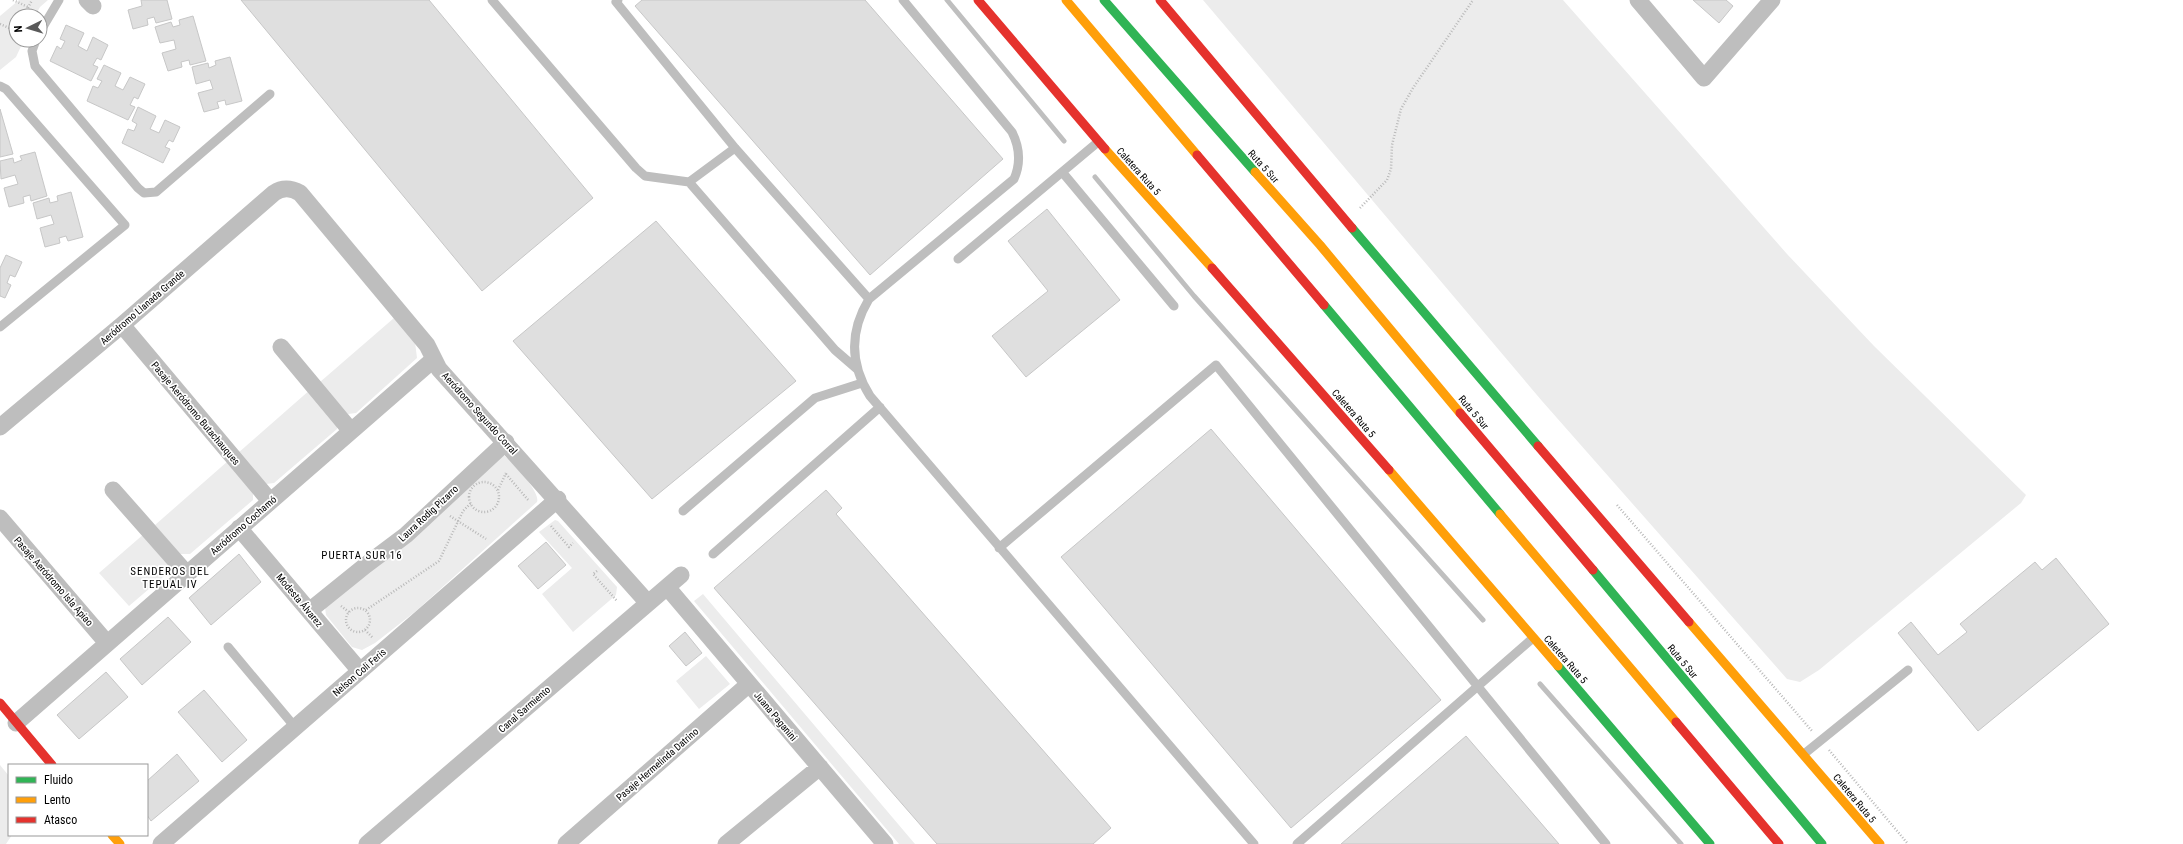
<svg xmlns="http://www.w3.org/2000/svg" width="2183" height="844" font-family="'Roboto Condensed',sans-serif">
	<rect width="100%" height="100%" fill="#fff"/>
	<path fill="#ececec" d="M 19,0 L 48,0 L 40,7 L 35,16 L 16,16 L 16,40 L 24,40 L 16,57 L 0,70 L 0,16 Z
		M 1203,0 L 1563,0 L 1787,254 L 1874,346 L 2026,495 L 2021,503 L 1819,670 L 1800,682 L 1787,679 L 1542,401 Z
		M 394,318 L 415,342 L 417,358 L 356,413 L 348,414 L 320,382 Z
		M 311,389 L 337,425 L 337,429 L 274,483 L 266,484 L 238,453 Z
		M 502,454 C 511,460 541,492 537,502 L 416,611 L 375,643 L 362,650 L 352,647 L 326,615 L 325,607 Z
		M 228,461 L 253,492 L 253,500 L 190,554 L 180,554 L 155,525 Z
		M 555,520 L 558,521 L 617,587 L 616,595 L 573,632 L 542,594 L 572,568 L 539,532 Z
		M 145,533 L 170,565 L 170,571 L 129,606 L 99,573 Z
		M 703,594 L 915,844 L 899,844 L 694,601 Z
		M 706,656 L 730,684 L 699,709 L 676,681 Z
		M 0,765 L 9,776 L 9,835 L 12,835 L 6,844 L 0,844 Z"/>
	<g fill="none" stroke-linecap="round" stroke-linejoin="round">
		<path stroke="#bfbfbf" stroke-width="5" d="M 947,0 L 1064,141
			M 1095,177 L 1194,296 L 1483,620
			M 1540,684 L 1681,844"/>
	</g>
	<path fill="#dfdfdf" stroke="#c7c7c7" d="M 141,0 L 167,0 L 172,19 L 156,23 L 154,17 L 147,19 L 148,25 L 133,29 L 128,10 L 142,6 Z
		M 241,0 L 429,0 L 593,198 L 482,291 Z
		M 642,0 L 865,0 L 1003,159 L 870,275 L 635,6 Z
		M 1693,0 L 1726,0 L 1733,6 L 1719,23 Z
		M 193,16 L 206,61 L 190,65 L 189,60 L 181,62 L 182,67 L 168,71 L 162,53 L 176,49 L 174,40 L 160,43 L 155,27 L 171,22 L 173,27 L 180,25 L 179,20 Z
		M 66,25 L 84,33 L 78,46 L 87,51 L 93,37 L 108,45 L 101,60 L 97,58 L 93,65 L 98,67 L 91,81 L 50,61 L 57,46 L 61,49 L 65,41 L 60,39 Z
		M 230,57 L 242,101 L 226,105 L 225,100 L 217,102 L 219,108 L 204,112 L 198,93 L 213,89 L 210,80 L 196,84 L 192,67 L 208,63 L 209,68 L 216,65 L 215,61 Z
		M 104,65 L 121,73 L 115,86 L 123,90 L 130,77 L 145,84 L 138,99 L 134,97 L 130,105 L 135,107 L 128,120 L 87,101 L 93,86 L 98,88 L 102,81 L 97,79 Z
		M 138,107 L 156,116 L 150,129 L 159,133 L 165,120 L 180,127 L 173,142 L 169,140 L 165,147 L 170,149 L 163,163 L 122,143 L 128,129 L 134,131 L 137,124 L 132,121 Z
		M 0,109 L 13,154 L 0,157 Z
		M 35,152 L 47,196 L 31,201 L 30,195 L 23,197 L 24,203 L 9,207 L 4,188 L 18,184 L 15,175 L 1,179 L 0,161 L 13,158 L 14,163 L 22,160 L 20,156 Z
		M 71,192 L 83,237 L 68,241 L 66,236 L 59,238 L 60,243 L 45,247 L 40,228 L 54,224 L 51,215 L 37,219 L 33,203 L 49,198 L 50,203 L 58,201 L 57,196 Z
		M 1047,209 L 1120,300 L 1026,377 L 992,336 L 1048,291 L 1008,241 Z
		M 656,221 L 796,381 L 652,499 L 513,341 Z
		M 6,255 L 22,262 L 15,277 L 10,275 L 7,283 L 11,285 L 5,298 L 0,296 L 0,268 Z
		M 1211,429 L 1441,700 L 1291,828 L 1061,557 Z
		M 826,490 L 842,508 L 836,514 L 1111,828 L 1093,844 L 937,844 L 714,588 Z
		M 546,542 L 566,565 L 538,589 L 518,566 Z
		M 239,554 L 261,582 L 211,625 L 189,598 Z
		M 2056,558 L 2109,624 L 1978,731 L 1898,633 L 1911,622 L 1938,655 L 1967,632 L 1960,624 L 2035,562 L 2042,570 Z
		M 168,617 L 191,642 L 142,685 L 120,659 Z
		M 685,632 L 702,653 L 686,666 L 669,646 Z
		M 106,672 L 128,697 L 79,739 L 57,715 Z
		M 204,690 L 247,740 L 222,762 L 178,712 Z
		M 1466,736 L 1559,844 L 1341,844 Z
		M 177,754 L 199,781 L 151,821 L 147,815 L 147,781 Z"/>
	<g fill="none" stroke-linecap="round" stroke-linejoin="round">
		<path stroke="#b9b9b9" stroke-width="2.5" stroke-dasharray="1 2" stroke-linecap="butt" d="M 13,0 L 28,7
			M 24,16 L 32,0
			M 0,24 L 16,31
			M 1360,208 L 1387,180 L 1391,169 L 1392,145 L 1401,109 L 1413,88 L 1473,0
			M 506,474 L 529,501
			M469 497a15 15 0 1 1 30 0a15 15 0 1 1-30 0Z
			M 498,490 L 506,473
			M 1617,505 L 1812,731
			M 450,516 L 486,539
			M 551,526 L 569,547 L 573,543
			M 597,571 L 593,574 L 617,601
			M 341,606 L 349,612
			M346 620a12 12 0 1 1 24 0a12 12 0 1 1-24 0Z
			M 366,610 L 439,561 L 463,511 L 471,503
			M 365,630 L 373,638
			M 1829,750 L 1908,844"/>
		<path stroke="#bebebe" stroke-width="9" d="M 492,0 L 636,168 L 645,176 L 689,182 L 735,148
			M 618,0 L 616,2 L 735,148 L 869,299 C 849,332 850,364 870,396 L 1254,844
			M 40,32 L 59,0
			M 36,40 L 32,51 L 35,66 L 138,188 L 144,193 L 156,192 L 270,94
			M 0,86 L 6,89 L 125,225 L 0,327
			M 1063,173 L 1174,306
			M 689,182 L 835,350 L 857,369
			M 958,259 L 1098,142
			M 869,299 L 1014,179 C 1021,163 1020,148 1012,132 L 903,0
			M 683,511 L 815,398 L 862,383
			M 999,548 L 1216,365 L 1606,844
			M 713,554 L 880,407
			M 228,647 L 295,727
			M 1804,754 L 1908,670
			M 1297,844 L 1533,638"/>
		<path stroke="#bebebe" stroke-width="17" d="M 87,0 L 93,6
			M 1638,0 L 1704,78 L 1772,0
			M 122,325 L 270,501
			M 281,347 L 351,431
			M 0,427 L 122,325 L 274,193 C 283,187 291,188 300,193 L 427,345 L 439,369 L 648,603
			M 113,490 L 187,574
			M 0,518 L 107,643
			M 239,528 L 360,671
			M 667,587 L 885,844
			M 309,611 L 366,565 L 406,535 L 506,442
			M 16,723 L 434,359
			M 161,844 L 558,499
			M 367,844 L 681,575
			M 566,844 L 749,684
			M 726,844 L 820,767"/>
		<path stroke="#30b455" stroke-width="9" d="M 1104,0 L 1255,172
			M 1352,228 L 1538,446
			M 1324,305 L 1500,514
			M 1593,570 L 1822,844
			M 1558,666 L 1710,844"/>
		<path stroke="#ff9f0a" stroke-width="9" d="M 1066,0 L 1197,155
			M 1105,149 L 1212,268
			M 1255,172 L 1320,245 L 1460,413
			M 1389,470 L 1558,666
			M 1500,514 L 1676,722
			M 1689,622 L 1880,844
			M 112,835 L 120,844"/>
		<path stroke="#e5322d" stroke-width="9" d="M 978,0 L 1105,149
			M 1160,0 L 1352,228
			M 1197,155 L 1324,305
			M 1212,268 L 1389,470
			M 1460,413 L 1593,570
			M 1538,446 L 1689,622
			M 0,703 L 52,765
			M 1676,722 L 1779,844"/>
	</g>
	<g text-anchor="middle" stroke-width="3.5" stroke-linejoin="round" paint-order="stroke">
		<g font-size="10" fill="#000" stroke="#fff">
			<text transform="translate(1264 166) rotate(48)" y="4">Ruta 5 Sur</text>
			<text transform="translate(1139 171) rotate(48)" y="4">Caletera Ruta 5</text>
			<text transform="translate(142 307) rotate(-41)" y="4">Aeródromo Llanada Grande</text>
			<text transform="translate(1474 412) rotate(50)" y="4">Ruta 5 Sur</text>
			<text transform="translate(196 413) rotate(50)" y="4">Pasaje Aeródromo Butachauques</text>
			<text transform="translate(480 413) rotate(48)" y="4">Aeródromo Segundo Corral</text>
			<text transform="translate(1354 413) rotate(49)" y="4">Caletera Ruta 5</text>
			<text transform="translate(428 513) rotate(-43)" y="4">Laura Rodig Pizarro</text>
			<text transform="translate(243 525) rotate(-41)" y="4">Aeródromo Cochamó</text>
			<text transform="translate(54 581) rotate(49)" y="4">Pasaje Aeródromo Isla Apiao</text>
			<text transform="translate(300 600) rotate(50)" y="4">Modesta Álvarez</text>
			<text transform="translate(1566 659) rotate(49)" y="4">Caletera Ruta 5</text>
			<text transform="translate(1683 661) rotate(50)" y="4">Ruta 5 Sur</text>
			<text transform="translate(359 672) rotate(-41)" y="4">Nelson Coli Feris</text>
			<text transform="translate(524 709) rotate(-41)" y="4">Canal Sarmiento</text>
			<text transform="translate(776 716) rotate(50)" y="4">Juana Paganini</text>
			<text transform="translate(657 764) rotate(-41)" y="4">Pasaje Hermelinda Datrino</text>
			<text transform="translate(1855 798) rotate(50)" y="4">Caletera Ruta 5</text>
		</g>
		<g font-size="11" letter-spacing="1" fill="#000" stroke="#fff">
			<text x="362" y="559">PUERTA SUR 16</text>
			<text x="170" y="575">SENDEROS DEL<tspan x="170" dy="13">TEPUAL IV</tspan></text>
		</g>
	</g>
	<rect x="8" y="764" width="140" height="72" fill="#ffffff" stroke="#999999"/>
	<rect x="16" y="777" width="20" height="6" fill="#30b455" stroke="#999999"/>
	<text x="44" y="784" font-size="12" fill="#000000">Fluido</text>
	<rect x="16" y="797" width="20" height="6" fill="#ff9f0a" stroke="#999999"/>
	<text x="44" y="804" font-size="12" fill="#000000">Lento</text>
	<rect x="16" y="817" width="20" height="6" fill="#e5322d" stroke="#999999"/>
	<text x="44" y="824" font-size="12" fill="#000000">Atasco</text>
	<g transform="translate(28 28) rotate(265)"><circle r="19" fill="#ffffff" stroke="#999999"/>
	<path d="M0-3L7 15L0 10L-7 15Z" fill="#595959"/>
	<text y="-6" font-size="11" font-weight="bold" text-anchor="middle" fill="#000000">N</text>
	</g>
</svg>
